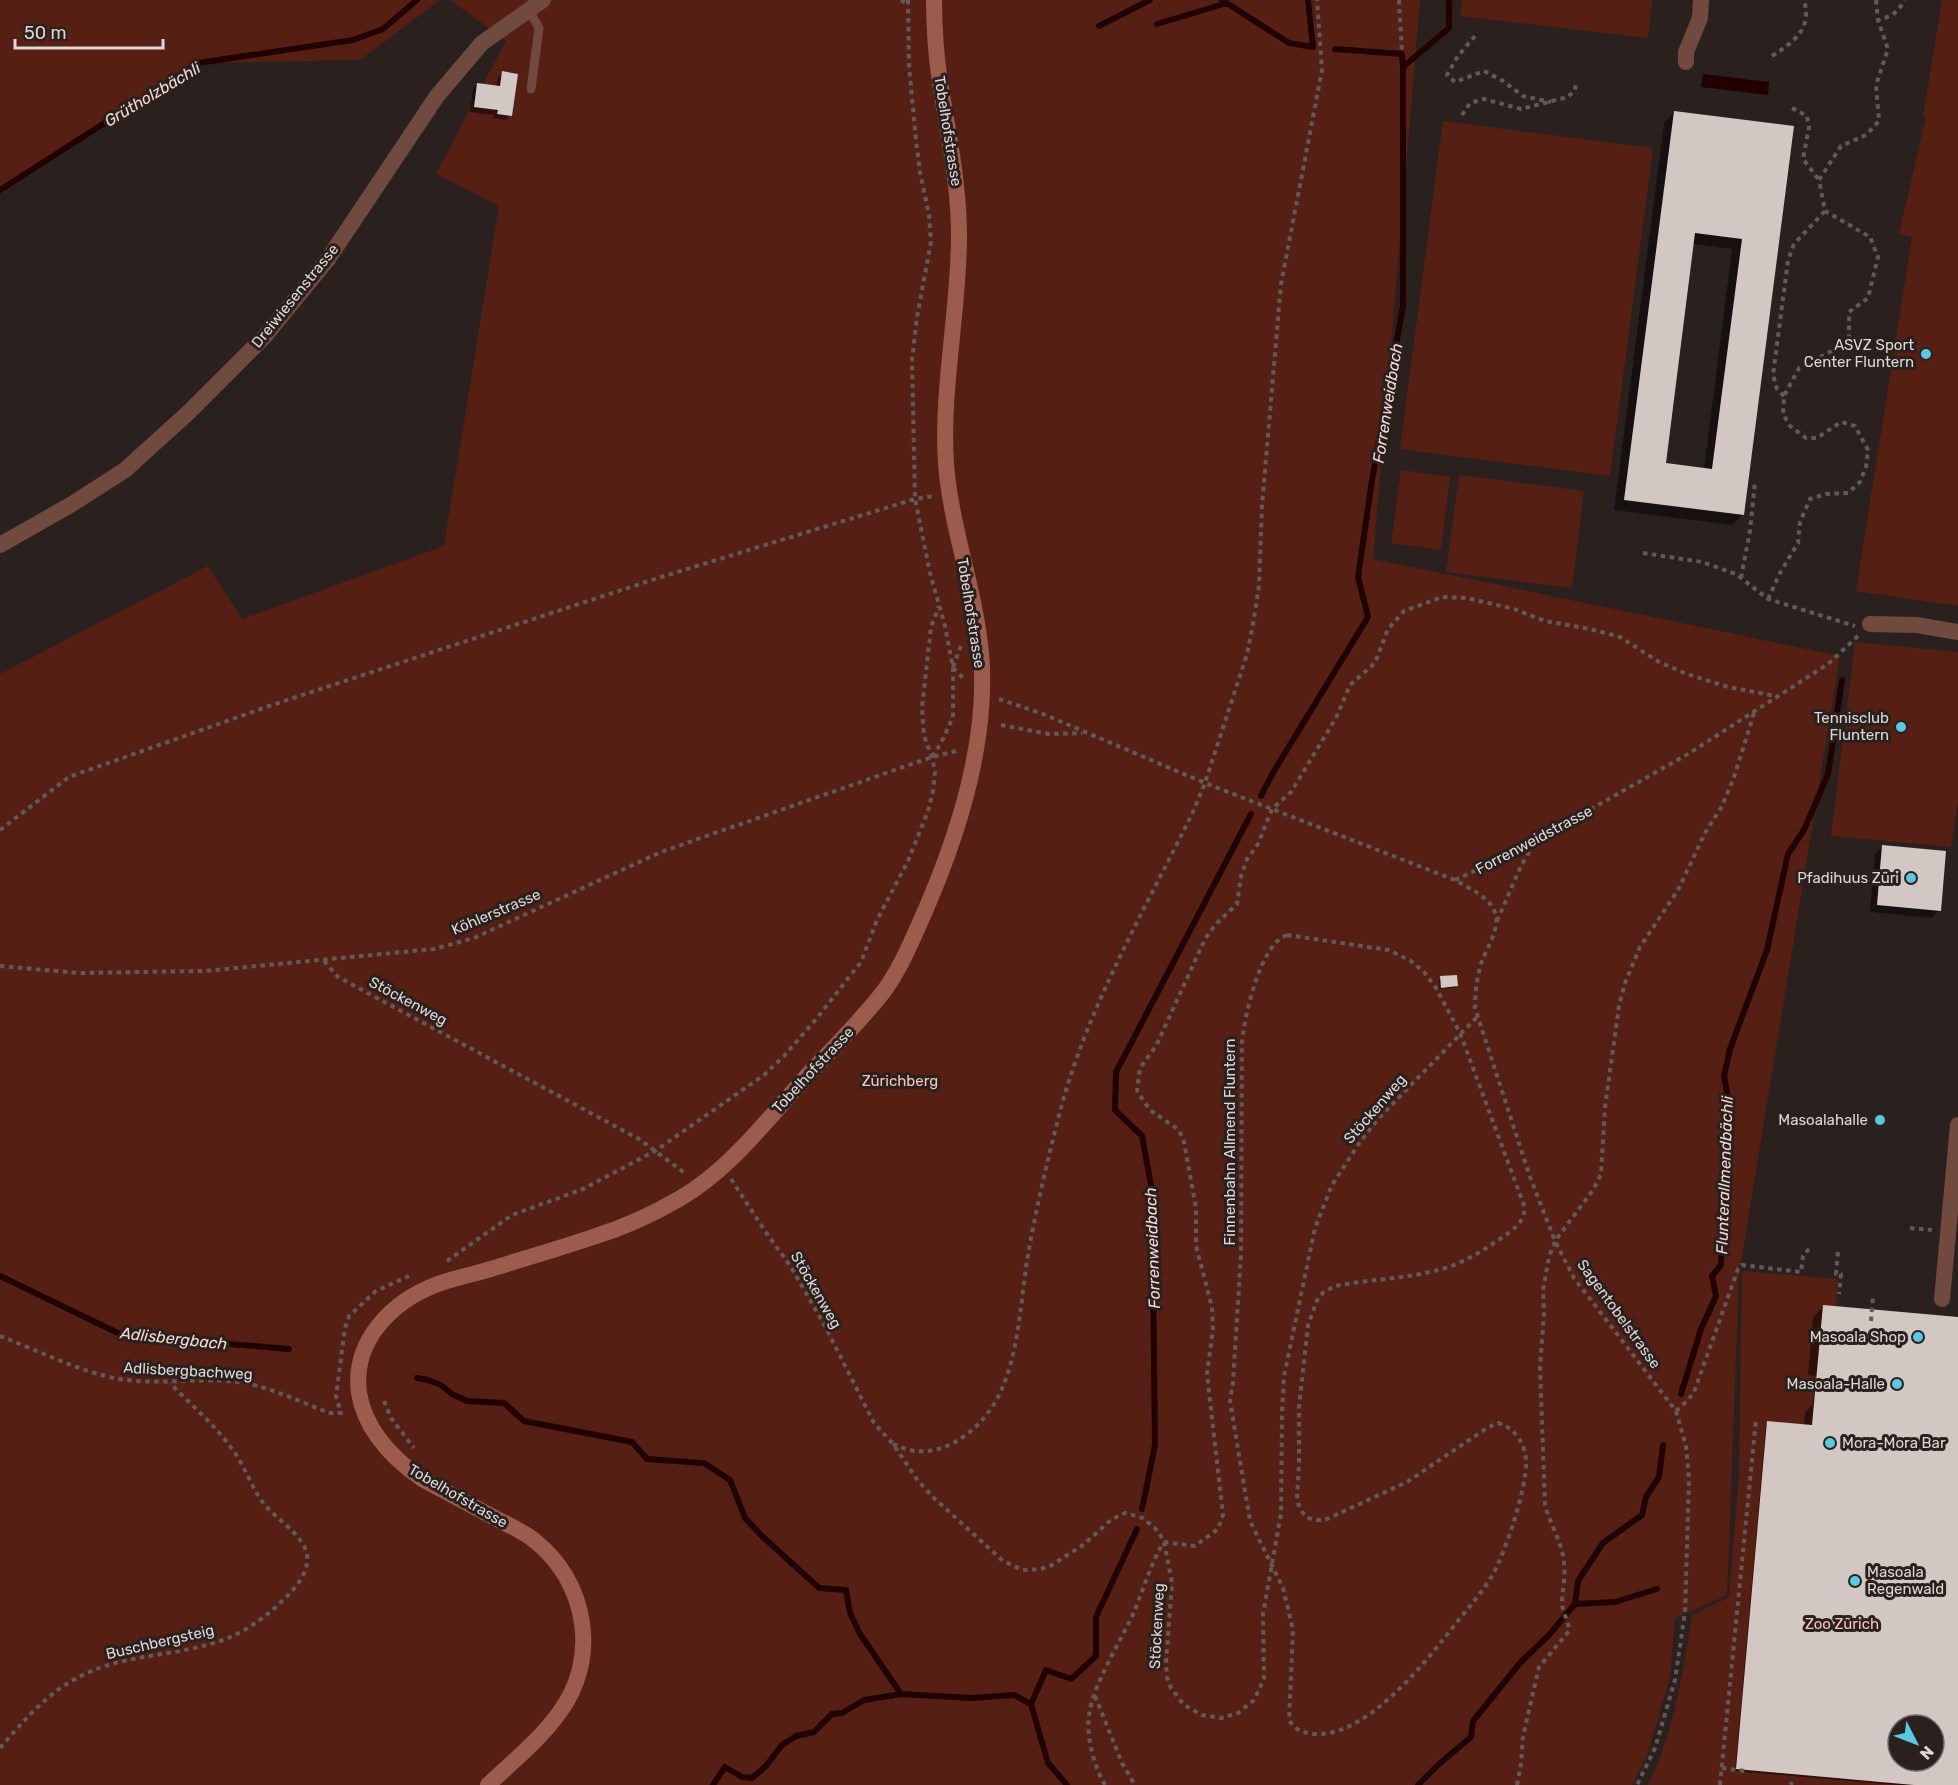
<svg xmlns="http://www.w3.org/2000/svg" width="1958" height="1785" font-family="Rubik,sans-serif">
	<rect width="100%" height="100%" fill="#2a211f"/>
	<path fill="#561f13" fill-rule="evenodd" d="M 0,0 L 440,0 L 360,60 L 198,63 L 0,190 Z
		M 450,0 L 1420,0 L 1373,559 L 1840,656 L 1739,1275 L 1727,1595 L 1675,1618 L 1670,1678 L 1647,1755 L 1632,1785 L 0,1785 L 0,674 L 208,566 L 242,619 L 444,546 L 499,206 L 436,174 L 506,41 Z
		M 1462,0 L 1652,0 L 1648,38 L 1460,16 Z
		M 1942,0 L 1958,0 L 1958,606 L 1856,591 L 1912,237 L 1899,234 L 1926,117 L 1923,116 Z
		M 1443,121 L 1653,148 L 1610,476 L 1400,449 Z
		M 1401,470 L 1450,477 L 1441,550 L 1391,543 Z
		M 1459,475 L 1584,491 L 1572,588 L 1446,572 Z
		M 1855,642 L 1958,652 L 1958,801 L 1951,847 L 1831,836 Z
		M 1742,1271 L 1837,1279 L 1836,1306 L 1958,1317 L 1958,1785 L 1648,1785 C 1673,1736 1684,1669 1692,1615 L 1729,1597 L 1739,1475 ZM 1898,1725 L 1934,1725 L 1934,1761 L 1898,1761 Z"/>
	<path fill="#200" d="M 1703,74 L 1769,82 L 1768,95 L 1701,87 Z"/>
	<path fill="#0007" fill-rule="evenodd" d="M 502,73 L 510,115 L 506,120 L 493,118 L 494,115 L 470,112 L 473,89 L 478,84 L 496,87 L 498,78 Z
		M 1674,112 L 1792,127 L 1742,515 L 1732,525 L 1614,510 L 1664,123 ZM 1693,244 L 1732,249 L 1704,469 L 1664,464 Z
		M 1882,847 L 1939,910 L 1932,918 L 1870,912 L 1875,854 Z
		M 1441,978 L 1456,986 L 1454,988 L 1439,989 L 1439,980 Z
		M 1824,1306 L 1958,1318 L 1958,1785 L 1897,1785 L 1735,1771 L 1766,1424 L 1768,1422 L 1804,1425 L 1805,1413 L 1813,1404 L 1816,1376 L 1808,1375 L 1813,1317 ZM 1898,1725 L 1934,1725 L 1934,1761 L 1898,1761 Z"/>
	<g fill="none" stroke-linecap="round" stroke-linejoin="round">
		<path stroke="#200" stroke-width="6" d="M 1222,0 L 1289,43 L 1313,47 L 1308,0
			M 1157,24 L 1227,3
			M 1099,26 L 1150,0
			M 1335,49 L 1402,54 L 1403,67
			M 0,190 L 198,63 L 353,40 L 383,29 L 417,0
			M 1261,796 L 1274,771 L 1368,617 L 1358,577 L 1372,480 L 1403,306 L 1403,67 L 1449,28 L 1449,0
			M 0,1276 L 122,1335 L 289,1349
			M 417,1378 L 428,1380 L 441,1385 L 452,1394 L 467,1401 L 504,1403 L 524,1421 L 632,1442 L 647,1459 L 704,1463 L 730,1480 L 745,1518 L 762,1536 L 819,1588 L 846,1590 L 850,1613 L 860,1634 L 901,1694
			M 1681,1394 L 1701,1329 L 1716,1296 L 1712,1276 L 1721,1265 L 1729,1103 L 1724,1076 L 1730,1049 L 1767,950 L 1788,854 L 1804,830 L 1828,774 L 1842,680
			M 1142,1509 L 1155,1445 L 1152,1191 L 1142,1136 L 1115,1110 L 1116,1072 L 1251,814
			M 1575,1604 L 1615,1602 L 1657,1589
			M 1031,1704 L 1046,1670 L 1071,1679 L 1096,1656 L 1096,1617 L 1137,1529
			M 713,1785 L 725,1767 L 742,1777 L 752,1778 L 766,1766 L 782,1745 L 796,1736 L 814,1732 L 832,1714 L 842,1713 L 864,1700 L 901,1694 L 971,1698 L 1014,1695 L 1031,1704 L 1048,1763 L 1067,1785
			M 1418,1785 L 1439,1764 L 1471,1737 L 1473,1721 L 1520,1663 L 1549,1635 L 1575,1604 L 1578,1581 L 1603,1543 L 1642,1515 L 1646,1497 L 1659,1477 L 1663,1445"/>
	</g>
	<path fill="#d3c7c3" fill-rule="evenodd" d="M 502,71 L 518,74 L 512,116 L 497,114 L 498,110 L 474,107 L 477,83 L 500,86 Z
		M 1674,111 L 1794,126 L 1744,515 L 1624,500 ZM 1695,233 L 1742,239 L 1712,469 L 1666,463 Z
		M 1882,845 L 1946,851 L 1941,911 L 1877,905 Z
		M 1457,975 L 1458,986 L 1441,988 L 1440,976 Z
		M 1823,1305 L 1958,1317 L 1958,1785 L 1914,1785 L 1736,1769 L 1767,1421 L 1812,1425 ZM 1898,1725 L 1934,1725 L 1934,1761 L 1898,1761 Z"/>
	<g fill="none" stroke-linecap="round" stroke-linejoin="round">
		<path stroke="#625a58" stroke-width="4" stroke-dasharray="4.5 4.5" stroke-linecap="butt" d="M 901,0 L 907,4
			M 908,0 L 909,66 L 916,140 L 920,172 L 929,215 L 931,242 L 917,317 L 912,360 L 915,499 L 930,573 L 945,626 L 953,668 L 953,717 L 941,743 L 932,757
			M 1399,0 L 1402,54
			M 1876,0 L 1878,20 C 1891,17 1899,12 1904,0
			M 1475,36 L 1458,56 L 1447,75 L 1455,82 L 1484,71 L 1503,81 L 1523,96 L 1551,102
			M 1772,56 C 1795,41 1812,29 1804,0
			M 1792,108 L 1807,116 L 1809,127 L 1803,159 L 1819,180
			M 1462,115 L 1470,103 L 1484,99 L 1521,109 L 1568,97 L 1575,90 L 1576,82
			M 1784,396 L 1777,389 L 1773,375 L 1788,260 L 1794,244 L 1825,211
			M 1643,553 L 1702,562 L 1736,574 L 1768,599 L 1855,626
			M 1741,578 L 1750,531 L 1755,481
			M 1768,599 L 1781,571 L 1798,543 L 1800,522 L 1810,499 L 1826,494 L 1848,493 L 1860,482 L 1866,467 L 1868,450 L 1855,426 L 1841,422 L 1817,438 L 1806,438 L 1790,426 L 1783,414 L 1784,396 L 1799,368 L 1849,342 L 1849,312 L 1868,298 L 1878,257 L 1870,237 L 1825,211 L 1819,180 L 1841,146 L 1866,135 L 1879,121 L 1876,85 L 1888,49 L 1878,20
			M 953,667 L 962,643
			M 953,668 L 965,680
			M 999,699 L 1043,714 L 1205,783 L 1455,880 C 1469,888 1488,896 1495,912 C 1501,926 1487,948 1482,961 C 1477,976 1475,992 1475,1008 L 1530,1177 L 1555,1241 L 1574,1278 L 1676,1411 L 1686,1446 L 1689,1479 L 1685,1612 L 1675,1680 L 1655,1748 L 1637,1785
			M 1001,725 L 1049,734 L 1082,733
			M 0,830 L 69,777 L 269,706 L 661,577 L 915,499 L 934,496
			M 1455,880 L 1510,855 L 1688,754 L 1828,664 L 1859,635
			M 1497,921 L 1521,866 L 1535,842
			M 1287,935 L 1389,950 L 1411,961 L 1424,972 L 1436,988 L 1460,1033 L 1525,1208 C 1523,1224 1513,1230 1500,1239 C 1487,1248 1474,1256 1459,1263 C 1421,1279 1375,1278 1335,1286 L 1324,1292 L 1318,1298 L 1308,1325 L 1299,1407 L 1299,1464 L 1297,1499 C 1301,1516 1310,1523 1327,1519 L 1407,1482 L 1487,1428 L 1498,1423 C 1515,1428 1525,1443 1526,1461 C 1527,1488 1506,1550 1493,1574 C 1483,1591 1470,1606 1457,1622 C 1428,1659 1368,1737 1315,1734 C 1303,1733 1295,1730 1289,1720 L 1293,1630 L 1283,1588 L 1250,1521 L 1230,1401 L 1233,1382 L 1241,1254 L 1242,1041 C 1245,1015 1260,944 1287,935 Z
			M 324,961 L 338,977 L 639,1139 L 686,1174
			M 0,966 L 78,973 L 205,971 L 434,949 L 474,938 L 661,852 L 932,757 L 960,750
			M 731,1179 L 765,1231 L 791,1267 L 825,1326 L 874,1423 L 893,1444 L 918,1481 L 934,1498 L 1003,1561 L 1023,1570 L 1041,1569 L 1052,1565 L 1083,1545 L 1112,1519 L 1125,1513 L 1143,1518 L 1158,1531 L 1164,1542 L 1172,1583 L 1166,1663 L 1167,1677 L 1171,1688 L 1184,1705 L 1202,1715 L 1221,1718 L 1238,1713 L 1254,1700 L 1264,1679 L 1263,1614 L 1281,1514 L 1282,1412 L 1284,1376 L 1315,1228 L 1332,1185 L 1358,1145 L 1377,1120 L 1477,1017
			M 1910,1228 L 1932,1230
			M 1838,1252 L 1836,1274 L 1841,1274 L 1839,1294
			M 447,1261 L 512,1215 L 583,1189 L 655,1151 L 764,1075 L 784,1056 L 817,1018 L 861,962 L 877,920 L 908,861 L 928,811 L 933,791 L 935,772 L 932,757 L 924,736 L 922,708 L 931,627 L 939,606
			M 1871,1321 L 1873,1296
			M 0,1336 C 37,1350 82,1373 120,1379 C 161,1386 203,1376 244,1383 C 273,1388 302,1403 330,1413 L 341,1413 L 336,1396 L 345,1328 L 349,1316 L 376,1291 L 409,1276
			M 384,1401 L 391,1418 L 414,1448
			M 1676,1411 L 1688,1400 L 1694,1392 L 1738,1269 L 1742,1265 L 1801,1272 L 1803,1256 L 1809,1249
			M 893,1444 C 900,1447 908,1450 915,1451 C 950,1455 983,1426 998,1397 C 1020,1354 1020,1301 1028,1255 C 1037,1204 1049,1153 1062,1104 C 1090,1003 1146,907 1192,814 L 1205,783 L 1247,654 L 1253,624 L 1259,586 L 1262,505 L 1281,284 L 1322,70 L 1317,0
			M 1164,1542 L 1195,1546 L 1218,1529 L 1223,1515 L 1207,1374 L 1213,1329 L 1212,1307 L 1196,1246 L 1196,1208 L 1184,1142 L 1179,1130 L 1150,1110 L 1137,1091 L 1140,1068 L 1156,1046 L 1205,939 L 1216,924 L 1237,904 L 1241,876 L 1247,859 L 1258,844 L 1272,809 L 1291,792 L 1336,718 L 1350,685 L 1375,663 L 1388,629 L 1404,611 L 1442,597 L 1467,598 L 1514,609 L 1545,621 L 1590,629 L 1620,637 L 1659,662 L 1687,674 L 1728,687 L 1776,696
			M 1095,1696 L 1122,1763 L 1135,1785
			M 0,1748 C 23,1722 46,1694 77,1678 C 120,1654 171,1657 217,1642 C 245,1633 268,1616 288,1595 C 298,1585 309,1571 307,1555 C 303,1534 277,1520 264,1504 C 251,1487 245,1466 232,1449 C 215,1425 190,1404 170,1383
			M 1722,1768 L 1745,1771
			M 1105,1785 C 1094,1766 1086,1737 1089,1715 C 1093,1684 1122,1639 1135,1610 C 1144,1587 1151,1564 1163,1543
			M 1517,1785 L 1521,1764 L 1523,1736 L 1539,1667 L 1569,1631 C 1569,1621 1563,1614 1562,1604 C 1562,1590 1566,1576 1564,1562 C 1562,1542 1550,1524 1545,1505 L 1540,1367 L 1544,1314 L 1543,1290 L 1549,1257 L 1555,1241 L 1593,1190 L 1601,1174 L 1605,1107 L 1619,1006 L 1625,983 L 1640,947 L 1678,890 L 1705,833 L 1722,806 L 1734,777 L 1755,710
			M 1720,1785 L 1756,1420
			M 1791,1785 L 1792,1782"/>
		<path stroke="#70493f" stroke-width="9" d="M 529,10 L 539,28 L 531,89"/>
		<path stroke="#70493f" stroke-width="16" d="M 1686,62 L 1686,52 L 1700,18 L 1701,0
			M 1870,624 L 1917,625 L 1958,632
			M 1942,1299 L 1958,1125"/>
		<path stroke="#70493f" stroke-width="16" d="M 0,545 L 72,504 L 125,470 L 189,412 L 265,336 L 328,259 L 437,96 L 482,43 L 543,0"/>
		<path stroke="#9b5c4d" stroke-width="16" d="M 488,1785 C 512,1762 540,1740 559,1713 C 600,1659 587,1582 535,1541 C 523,1531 508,1525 495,1518 C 471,1505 446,1492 422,1479 C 392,1458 365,1430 359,1393 C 352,1341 392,1301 438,1284 C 455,1278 474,1274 491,1269 C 526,1258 561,1248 596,1236 C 625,1227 653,1214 679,1199 C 729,1170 766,1121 804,1079 C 831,1050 860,1022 884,991 C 900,969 911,943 922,918 C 957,839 989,741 981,653 C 975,589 951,528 946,464 C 941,388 959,312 959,236 C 959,183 948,134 940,82 C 936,55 934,28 934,0"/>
	</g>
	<g fill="#57c9e2" stroke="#2a211f" stroke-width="2">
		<circle cx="1926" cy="354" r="6"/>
		<circle cx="1901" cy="727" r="6"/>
		<circle cx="1911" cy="878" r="6"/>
		<circle cx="1880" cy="1120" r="6"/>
		<circle cx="1918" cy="1337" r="6"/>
		<circle cx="1897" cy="1384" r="6"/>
		<circle cx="1830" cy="1443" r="6"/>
		<circle cx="1855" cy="1581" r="6"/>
	</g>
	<g text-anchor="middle" stroke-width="6" stroke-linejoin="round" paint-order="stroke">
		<g font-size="15" fill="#ddd7d5" stroke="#2a211f">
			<text transform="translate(948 131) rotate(81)" y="5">Tobelhofstrasse</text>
			<text transform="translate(295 296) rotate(-51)" y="5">Dreiwiesenstrasse</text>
			<text transform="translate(971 613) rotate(81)" y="5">Tobelhofstrasse</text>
			<text transform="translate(1534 840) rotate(-28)" y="5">Forrenweidstrasse</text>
			<text transform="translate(496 912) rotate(-23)" y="5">Köhlerstrasse</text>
			<text transform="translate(408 1001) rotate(28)" y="5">Stöckenweg</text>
			<text transform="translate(813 1070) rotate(-47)" y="5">Tobelhofstrasse</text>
			<text transform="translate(1375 1109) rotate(-49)" y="5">Stöckenweg</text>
			<text transform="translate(1230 1142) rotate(-90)" y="5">Finnenbahn Allmend Fluntern</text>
			<text transform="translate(816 1290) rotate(60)" y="5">Stöckenweg</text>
			<text transform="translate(1619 1314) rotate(54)" y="5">Sagentobelstrasse</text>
			<text transform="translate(188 1371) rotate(3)" y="5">Adlisbergbachweg</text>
			<text transform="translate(458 1496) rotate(30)" y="5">Tobelhofstrasse</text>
			<text transform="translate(1157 1626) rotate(-87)" y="5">Stöckenweg</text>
			<text transform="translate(160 1642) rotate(-13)" y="5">Buschbergsteig</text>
		</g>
		<g font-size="15" fill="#ddd7d5" stroke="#2a211f" text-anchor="end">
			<text x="1914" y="350">ASVZ Sport<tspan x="1914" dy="17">Center Fluntern</tspan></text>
			<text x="1889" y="723">Tennisclub<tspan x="1889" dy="17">Fluntern</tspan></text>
			<text x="1899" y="883">Pfadihuus Züri</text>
			<text x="1868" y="1125">Masoalahalle</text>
			<text x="1906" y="1342">Masoala Shop</text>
			<text x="1885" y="1389">Masoala-Halle</text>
			<text x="1842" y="1448" text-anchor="start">Mora-Mora Bar</text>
			<text x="1867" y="1577" text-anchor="start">Masoala<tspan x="1867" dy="17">Regenwald</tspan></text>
		</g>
		<g font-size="15" fill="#f9c5b8" stroke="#2a211f">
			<text x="900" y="1086">Zürichberg</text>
			<text x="1842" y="1629">Zoo Zürich</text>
		</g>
		<g font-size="16" font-style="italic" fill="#f4d9d2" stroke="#2a211f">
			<text transform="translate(152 94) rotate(-31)" y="6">Grütholzbächli</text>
			<text transform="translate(1387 403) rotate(-81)" y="6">Forrenweidbach</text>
			<text transform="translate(1724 1175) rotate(-88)" y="6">Flunterallmendbächli</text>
			<text transform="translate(1152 1248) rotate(-92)" y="6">Forrenweidbach</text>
			<text transform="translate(174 1338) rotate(6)" y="6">Adlisbergbach</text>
		</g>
	</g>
	<g transform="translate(1916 1743) rotate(132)"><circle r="28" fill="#2a211f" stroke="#726a68" stroke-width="1.5"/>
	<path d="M0-4.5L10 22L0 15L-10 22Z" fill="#57c9e2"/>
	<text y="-9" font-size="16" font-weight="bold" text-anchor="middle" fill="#ddd7d5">N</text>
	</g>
	<path d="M15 39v9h148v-9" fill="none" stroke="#ddd7d5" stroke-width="3"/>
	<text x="24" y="39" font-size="18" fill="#ddd7d5" stroke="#2a211f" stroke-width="4.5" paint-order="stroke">50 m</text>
</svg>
